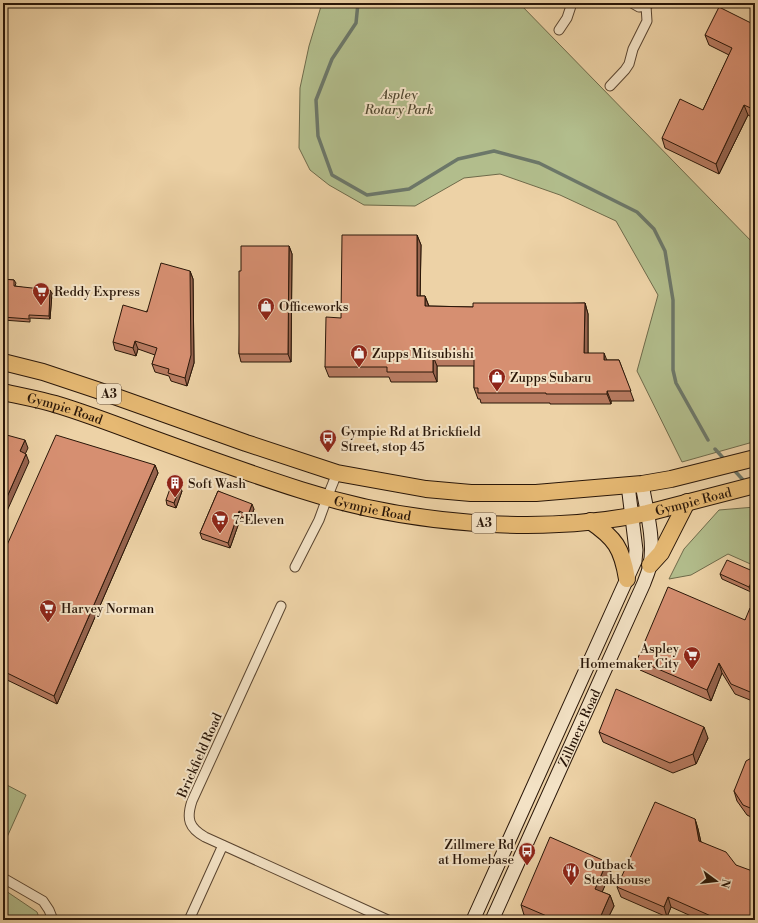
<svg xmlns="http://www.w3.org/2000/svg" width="758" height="923" font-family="'Libre Bodoni',serif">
	<rect width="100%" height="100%" fill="#edd2a6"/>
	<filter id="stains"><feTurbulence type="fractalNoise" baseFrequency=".005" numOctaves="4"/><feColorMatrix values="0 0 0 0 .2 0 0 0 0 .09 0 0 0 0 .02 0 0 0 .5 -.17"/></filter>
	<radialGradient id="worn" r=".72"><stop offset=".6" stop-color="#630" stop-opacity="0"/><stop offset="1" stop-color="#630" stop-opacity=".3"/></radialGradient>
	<path fill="#b2bd8c" stroke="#6e6a4a" d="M 322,3 L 519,3 L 755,245 L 755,440 L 753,442 L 682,462 L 637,371 L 658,295 L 616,221 L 560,195 L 500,174 L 464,178 L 415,206 L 364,205 L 329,185 L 310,170 L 299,148 L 300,88 L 309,46 Z
		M 755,507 L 755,566 L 728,554 L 691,575 L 669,579 L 684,549 L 719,510 Z
		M 3,783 L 26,795 L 3,846 Z
		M 3,889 L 37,912 L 40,920 L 3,920 Z"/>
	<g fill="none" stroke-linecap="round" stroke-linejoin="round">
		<path stroke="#6c7769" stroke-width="3.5" d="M 358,3 L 356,23 L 332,59 L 316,100 L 318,136 L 332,175 L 367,195 L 409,189 L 458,159 L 494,151 L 539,163 L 637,212 L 654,229 L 665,251 L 673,300 L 673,370 L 676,383 L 708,440
			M 715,449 L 726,461
			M 733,469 L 745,482"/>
		<g stroke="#5a4530" stroke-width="11">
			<path id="minor" d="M 632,3 L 639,7 L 646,6 L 650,3
				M 559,30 L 567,18 L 572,3
				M 610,86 L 625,70 L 629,64 L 633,49 L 647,21 L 646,6
				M 295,567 L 319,520 L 327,498 L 337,473
				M 281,606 L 192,801 C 186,819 189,828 205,837 L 388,920
				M 3,878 L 43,901 L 49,910 L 53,920
				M 189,920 L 223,845"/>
		</g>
		<g stroke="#291608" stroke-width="15">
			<g id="secondary">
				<path d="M 473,920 L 635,561 L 636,550 L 628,485"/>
				<path id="s1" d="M 492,920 L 644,583 C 646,577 649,571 650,565 C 655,541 646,508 642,484"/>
			</g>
		</g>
		<g stroke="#291608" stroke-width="18">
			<g id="trunk">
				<path d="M 3,362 L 43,372 L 97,390 L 246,443 L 337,473 L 426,489 L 471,493 L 536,493 L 642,484 L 671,479 L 755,458"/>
				<path id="s2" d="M 3,392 C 20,396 38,399 55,404 C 85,413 114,424 143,435 C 195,454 248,473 301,490 C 406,524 539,536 647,513 L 755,485"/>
				<path d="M 590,521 C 615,538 622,548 627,579"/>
				<path d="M 650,565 L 661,553 L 687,502"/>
			</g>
		</g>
		<use href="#minor" stroke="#f3e2c5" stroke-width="9"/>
		<use href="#secondary" stroke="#f3e2c5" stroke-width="13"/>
		<use href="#trunk" stroke="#e6b973" stroke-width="16"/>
	</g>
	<path fill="#b87b61" stroke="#291608" d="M 755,25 L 755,119 L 748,115 L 719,174 L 665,148 L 662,138 L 703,110 L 729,55 L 709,45 L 705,35 Z
		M 417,235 L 421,245 L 420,296 L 425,296 L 429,306 L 473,307 L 585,303 L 588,314 L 588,353 L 607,360 L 619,360 L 634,401 L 611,401 L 611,404 L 550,404 L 550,403 L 481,403 L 480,399 L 478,399 L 474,388 L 474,366 L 437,366 L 437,382 L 391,382 L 389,377 L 329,377 L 325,367 L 341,318 Z
		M 289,246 L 292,254 L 291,362 L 241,362 L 239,354 L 241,271 Z
		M 190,271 L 193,279 L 194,363 L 187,386 L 171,381 L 169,376 L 155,372 L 152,364 L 155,355 L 138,349 L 136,356 L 115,350 L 113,342 Z
		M 3,279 L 14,280 L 16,283 L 15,286 L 52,293 L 50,319 L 30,318 L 30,322 L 3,320 Z
		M 155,465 L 158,473 L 57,704 L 3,678 L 3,554 Z
		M 182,491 L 176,508 L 167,505 L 166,500 Z
		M 218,491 L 254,509 L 250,520 L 241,517 L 230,548 L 202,539 L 200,533 Z
		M 755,572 L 751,592 L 722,579 L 720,574 Z
		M 755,610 L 755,702 L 735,694 L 722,673 L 711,701 L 640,670 L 637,660 L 745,620 Z
		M 599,732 L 708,738 L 696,764 L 673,773 L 603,742 Z
		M 755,756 L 755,819 L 747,815 L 737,801 L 734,791 Z
		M 695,819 L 698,829 L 701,842 L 736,865 L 755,920 L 700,920 L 671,907 L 667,917 L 621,897 L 617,887 Z
		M 611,872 L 602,892 L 610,895 L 614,906 L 607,920 L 536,920 L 524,915 L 521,905 Z"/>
	<path fill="#96644f" stroke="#291608" d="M 744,105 L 748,115 L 719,174 L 716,164 Z
		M 417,235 L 421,245 L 420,306 L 417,296 Z
		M 289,246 L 292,254 L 291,362 L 288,354 Z
		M 190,271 L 193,279 L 194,363 L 187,386 L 185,378 Z
		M 50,290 L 52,293 L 50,319 L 49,316 Z
		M 425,296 L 429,307 L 425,306 Z
		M 585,303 L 588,314 L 588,363 L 584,353 Z
		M 135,341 L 138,349 L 136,356 L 133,348 Z
		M 604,353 L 608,363 L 604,360 Z
		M 433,356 L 437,366 L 437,382 L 433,372 Z
		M 607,391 L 611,401 L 611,404 L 607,394 Z
		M 25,440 L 28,448 L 23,459 L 20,451 Z
		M 26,454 L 29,462 L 3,520 L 3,506 Z
		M 155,465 L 158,473 L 57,704 L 54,696 Z
		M 180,486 L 182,491 L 176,508 L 174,503 Z
		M 252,504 L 254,509 L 250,520 L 248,515 Z
		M 239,511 L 241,517 L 230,548 L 228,543 Z
		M 755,575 L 755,584 L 751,592 L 749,587 Z
		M 719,663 L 722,673 L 711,701 L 707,690 Z
		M 704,727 L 708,738 L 696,764 L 693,754 Z
		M 695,819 L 698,829 L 703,852 L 699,841 Z
		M 607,862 L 611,872 L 599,899 L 595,889 Z
		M 610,895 L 614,906 L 607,920 L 599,920 Z
		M 668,897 L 671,907 L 667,917 L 664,907 Z"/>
	<path fill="#d68f71" stroke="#291608" d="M 719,7 L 755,25 L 755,110 L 744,105 L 716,164 L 662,138 L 680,99 L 703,110 L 732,48 L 705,35 Z
		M 342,235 L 417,235 L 417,296 L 425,296 L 425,306 L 473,307 L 473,303 L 585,303 L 584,353 L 604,353 L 604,360 L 619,360 L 631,391 L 607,391 L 607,394 L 546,394 L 546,393 L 478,393 L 478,388 L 474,388 L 474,356 L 433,356 L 433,372 L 387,372 L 387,367 L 325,367 L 326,317 L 341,318 Z
		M 241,246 L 289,246 L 288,354 L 239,354 L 239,271 L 241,271 Z
		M 161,263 L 190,271 L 191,355 L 185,378 L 168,373 L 169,369 L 152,364 L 157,348 L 135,341 L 133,348 L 113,342 L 123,305 L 147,312 Z
		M 3,279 L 14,280 L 14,286 L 50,290 L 49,316 L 29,315 L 29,319 L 3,317 Z
		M 3,434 L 25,440 L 20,451 L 26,454 L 3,506 Z
		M 56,435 L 155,465 L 54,696 L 3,671 L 3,554 Z
		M 172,483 L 180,486 L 174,503 L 166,500 Z
		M 218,491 L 252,504 L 248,515 L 239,511 L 228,543 L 200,533 Z
		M 727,560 L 755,572 L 755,575 L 749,587 L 720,574 Z
		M 668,587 L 745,620 L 750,608 L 755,610 L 755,694 L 731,684 L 719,663 L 707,690 L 637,660 Z
		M 616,689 L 704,727 L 693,754 L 670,763 L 599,732 Z
		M 755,756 L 755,810 L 743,805 L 734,791 L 746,761 Z
		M 655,802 L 695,819 L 699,841 L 726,852 L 736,865 L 755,872 L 755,920 L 720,920 L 668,897 L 664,907 L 617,887 Z
		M 550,837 L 607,862 L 595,889 L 610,895 L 599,920 L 556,920 L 521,905 Z"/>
	<defs>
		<g id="supermarket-pin" transform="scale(0.9)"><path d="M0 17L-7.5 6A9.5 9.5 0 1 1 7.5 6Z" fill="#8f2418" stroke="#f3e2c5"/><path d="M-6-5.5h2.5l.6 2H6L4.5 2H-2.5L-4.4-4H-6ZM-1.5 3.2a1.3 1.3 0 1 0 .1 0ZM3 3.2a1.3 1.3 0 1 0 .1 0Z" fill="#fff"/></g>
		<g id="shop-pin" transform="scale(0.9)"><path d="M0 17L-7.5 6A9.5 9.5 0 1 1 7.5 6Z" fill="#8f2418" stroke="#f3e2c5"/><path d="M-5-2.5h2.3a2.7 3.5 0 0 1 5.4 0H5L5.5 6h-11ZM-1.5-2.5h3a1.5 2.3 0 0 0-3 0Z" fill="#fff"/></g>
		<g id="bus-pin" transform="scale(0.9)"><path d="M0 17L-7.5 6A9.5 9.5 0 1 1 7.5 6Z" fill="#8f2418" stroke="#f3e2c5"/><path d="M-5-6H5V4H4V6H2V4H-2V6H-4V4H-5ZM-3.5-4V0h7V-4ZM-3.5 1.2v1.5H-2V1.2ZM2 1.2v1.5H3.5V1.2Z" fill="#fff"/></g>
		<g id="building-pin" transform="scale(0.9)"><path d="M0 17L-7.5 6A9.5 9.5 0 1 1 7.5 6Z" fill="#8f2418" stroke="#f3e2c5"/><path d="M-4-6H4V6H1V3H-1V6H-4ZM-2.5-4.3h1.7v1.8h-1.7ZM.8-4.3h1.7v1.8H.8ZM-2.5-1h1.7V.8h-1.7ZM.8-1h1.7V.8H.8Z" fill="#fff"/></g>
		<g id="restaurant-pin" transform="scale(0.9)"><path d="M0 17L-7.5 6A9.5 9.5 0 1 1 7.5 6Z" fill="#8f2418" stroke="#f3e2c5"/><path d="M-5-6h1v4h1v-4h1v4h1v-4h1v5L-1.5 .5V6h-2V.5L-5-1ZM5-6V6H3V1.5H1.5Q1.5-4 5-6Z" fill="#fff"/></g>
	</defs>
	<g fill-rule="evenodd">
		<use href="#supermarket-pin" x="41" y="291"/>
		<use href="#shop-pin" x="266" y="306"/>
		<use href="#shop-pin" x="359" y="353"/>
		<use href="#shop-pin" x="497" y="377"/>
		<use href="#bus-pin" x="328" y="438"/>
		<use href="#building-pin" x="175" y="483"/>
		<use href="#supermarket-pin" x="220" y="519"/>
		<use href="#supermarket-pin" x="48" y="608"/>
		<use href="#supermarket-pin" x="692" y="655"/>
		<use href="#bus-pin" x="527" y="851"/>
		<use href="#restaurant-pin" x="571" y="871"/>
	</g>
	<g text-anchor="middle" stroke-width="4" stroke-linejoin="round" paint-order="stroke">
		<g fill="#f3e2c5" stroke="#665341" stroke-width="1">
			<rect x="97" y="384" width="24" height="20" rx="3"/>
			<rect x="472" y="513" width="24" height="20" rx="3"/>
		</g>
		<g font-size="12" font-weight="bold" fill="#291608">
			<text x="109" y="398">A3</text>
			<text x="484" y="527">A3</text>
		</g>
		<g font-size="13" font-style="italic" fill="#524830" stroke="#f3e2c5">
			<text x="399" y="99">Aspley<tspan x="399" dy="15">Rotary Park</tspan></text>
		</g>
		<g font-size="13" fill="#291608" stroke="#f3e2c5" text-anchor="start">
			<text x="54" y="296">Reddy Express</text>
			<text x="279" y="311">Officeworks</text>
			<text x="372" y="358">Zupps Mitsubishi</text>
			<text x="510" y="382">Zupps Subaru</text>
			<text x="341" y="436">Gympie Rd at Brickfield<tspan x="341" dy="15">Street, stop 45</tspan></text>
			<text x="188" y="488">Soft Wash</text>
			<text x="233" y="524">7-Eleven</text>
			<text x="61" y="613">Harvey Norman</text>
			<text x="679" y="653" text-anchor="end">Aspley<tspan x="679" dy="15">Homemaker City</tspan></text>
			<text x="514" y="849" text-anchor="end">Zillmere Rd<tspan x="514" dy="15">at Homebase</tspan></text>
			<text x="584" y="869">Outback<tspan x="584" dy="15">Steakhouse</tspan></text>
		</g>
		<g font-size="13" fill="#291608" stroke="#f3e2c5">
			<text dy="5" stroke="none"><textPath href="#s2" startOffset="64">Gympie Road</textPath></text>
			<text dy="5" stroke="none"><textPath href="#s2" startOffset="712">Gympie Road</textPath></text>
			<text dy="5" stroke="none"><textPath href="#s2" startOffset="388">Gympie Road</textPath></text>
			<text dy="5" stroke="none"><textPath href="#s1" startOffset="211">Zillmere Road</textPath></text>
			<text transform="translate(199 755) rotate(-66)" y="5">Brickfield Road</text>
		</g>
	</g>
	<rect width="758" height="923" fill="none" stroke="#edd2a6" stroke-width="16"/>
	<rect x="4" y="4" width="750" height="915" fill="none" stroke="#291608" stroke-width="2"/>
	<rect x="8" y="8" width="742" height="907" fill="none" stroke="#291608"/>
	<g transform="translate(716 881) rotate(105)" stroke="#f3e2c5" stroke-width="3" paint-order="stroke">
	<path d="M0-3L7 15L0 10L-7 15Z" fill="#291608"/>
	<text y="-6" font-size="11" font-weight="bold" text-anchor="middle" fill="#291608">N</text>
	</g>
	<rect width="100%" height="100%" filter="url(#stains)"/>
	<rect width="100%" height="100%" fill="url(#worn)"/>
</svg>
